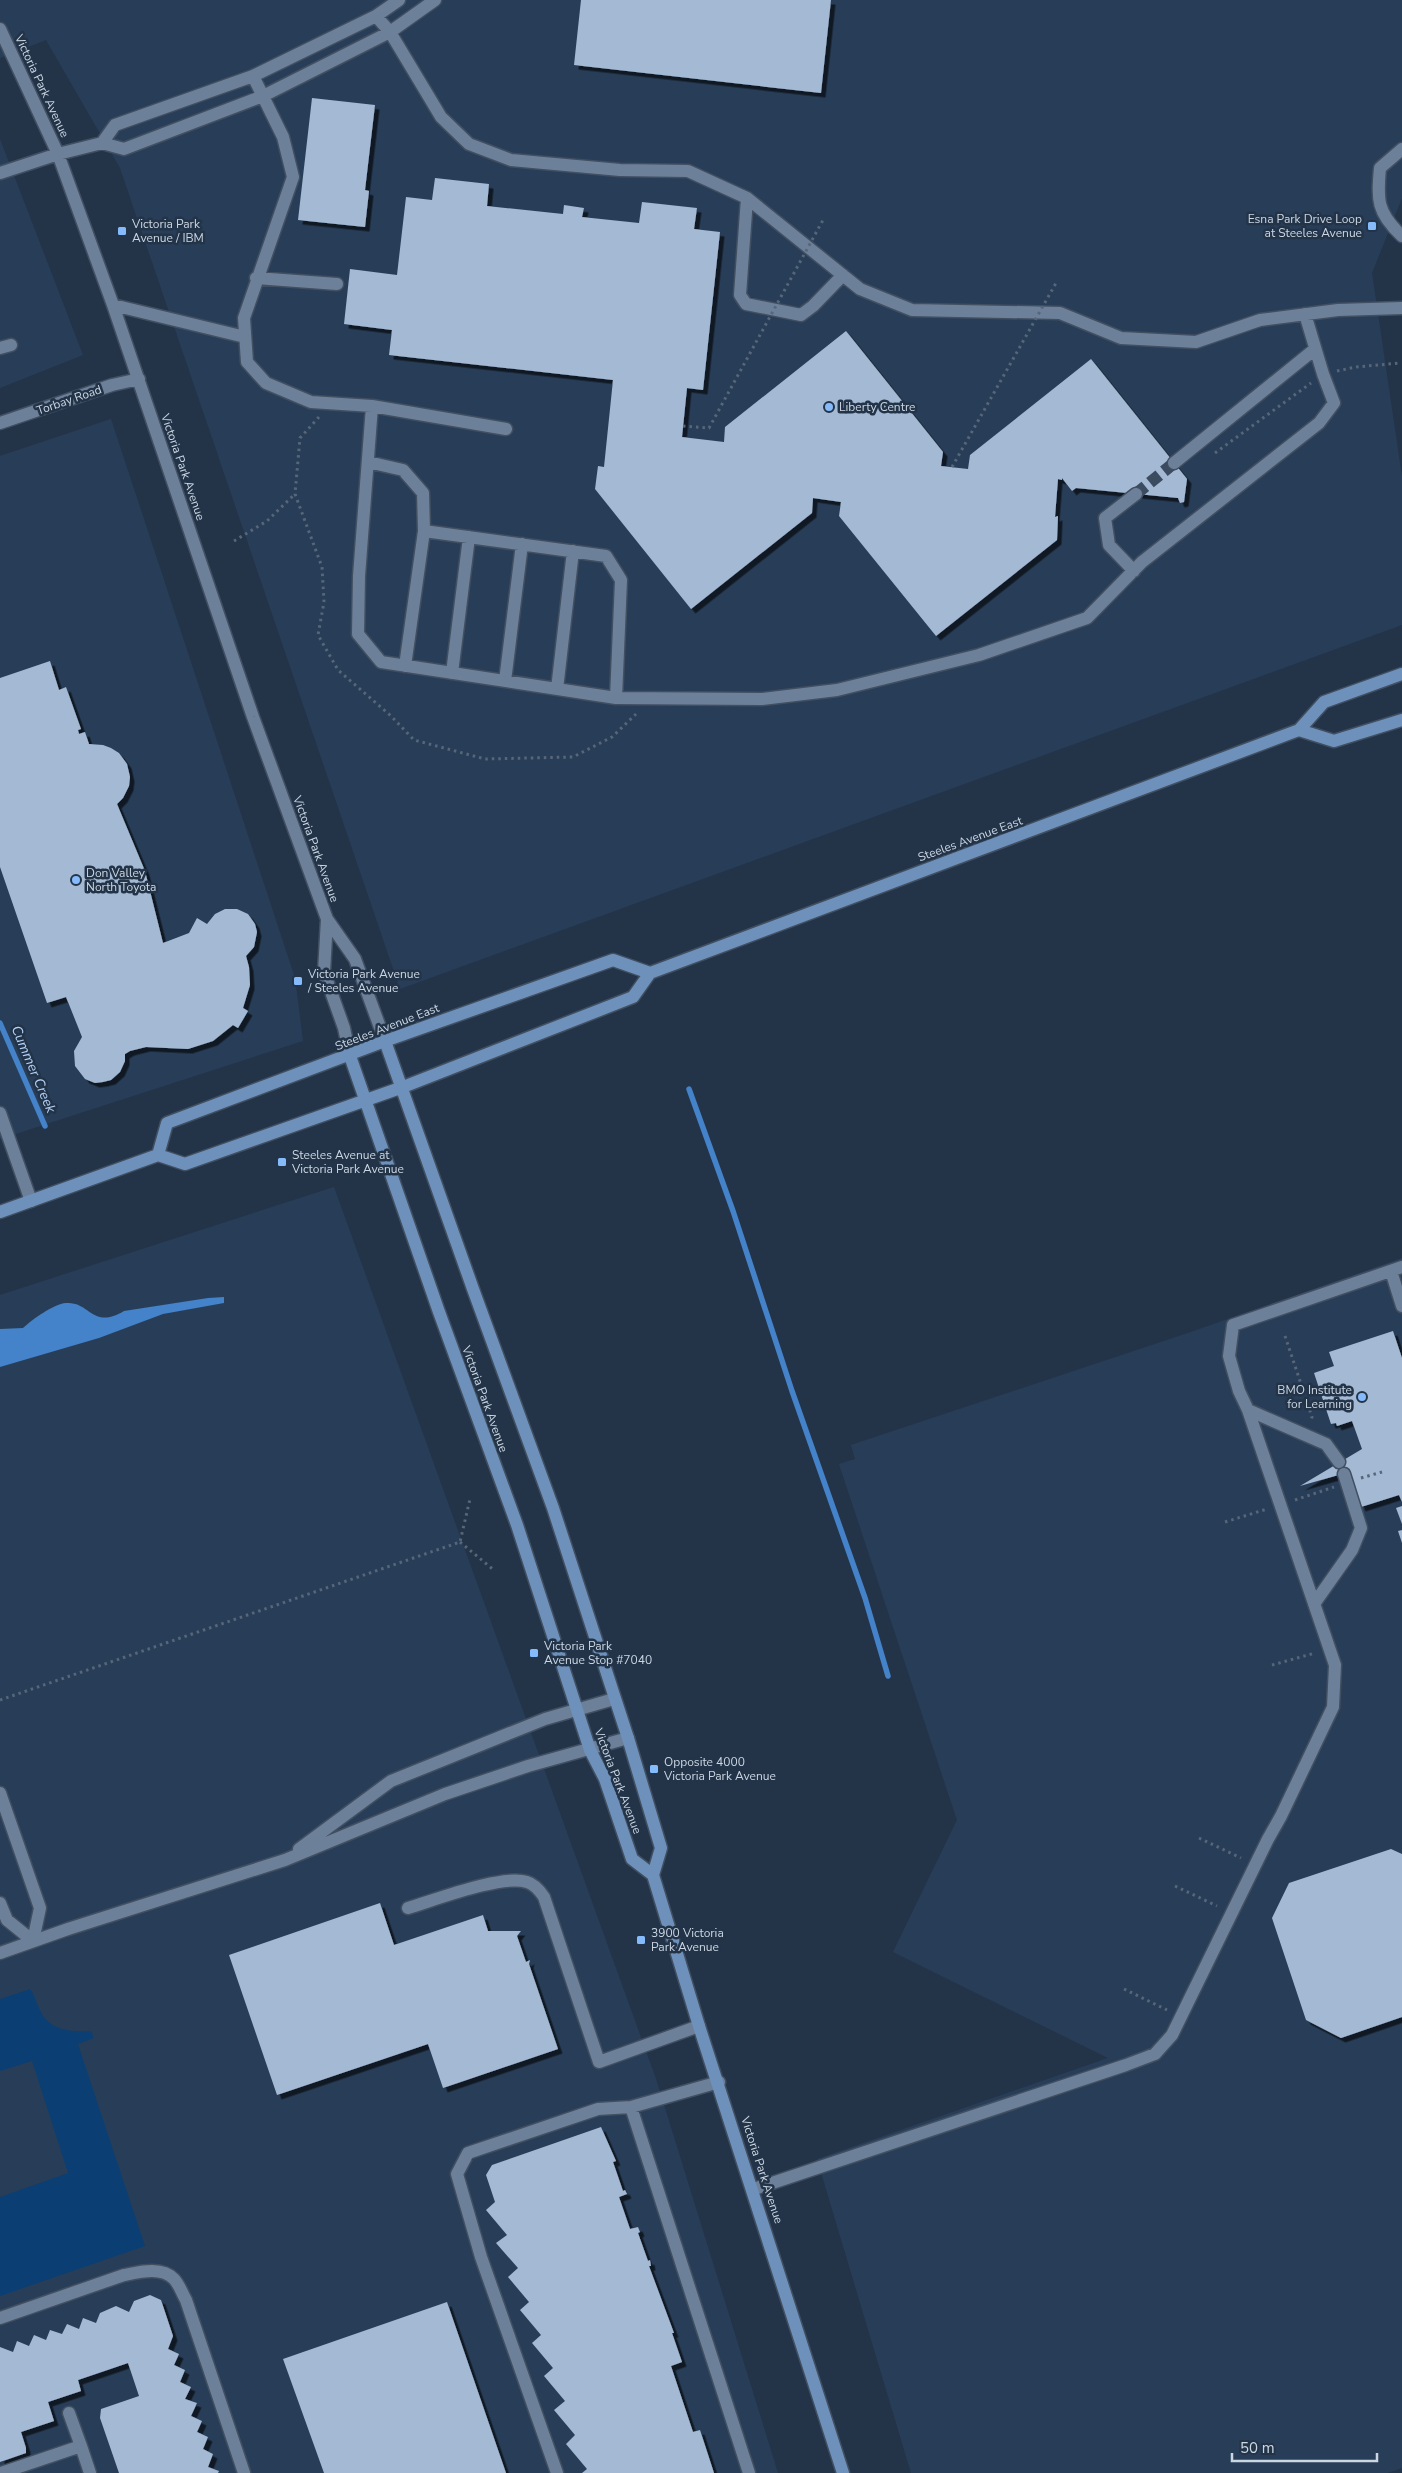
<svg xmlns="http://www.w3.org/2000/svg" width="1402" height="2473" font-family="'Nunito Sans',sans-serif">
	<defs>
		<filter id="shadow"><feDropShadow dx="4.5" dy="4.5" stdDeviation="0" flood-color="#0009"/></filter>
	</defs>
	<rect width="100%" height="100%" fill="#233449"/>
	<path fill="#283e58" d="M 0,0 L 1402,0 L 1402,198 L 1372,273 L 1402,477 L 1402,625 L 400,989 L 120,168 L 46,40 L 0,58 Z
		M 0,139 L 83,355 L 0,388 Z
		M 111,419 L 295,978 L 303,1041 L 0,1139 L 0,456 Z
		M 334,1187 L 656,2079 L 778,2473 L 0,2473 L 0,1295 Z
		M 1402,1258 L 1402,2468 L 1387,2473 L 911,2473 L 817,2159 L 1108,2058 L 893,1952 L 957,1820 L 839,1464 L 855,1459 L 851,1445 L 1188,1333 Z"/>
	<path fill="#0b3e73" d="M 30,1989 C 35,1995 36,2003 40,2010 C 49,2031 71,2032 91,2031 L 94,2038 L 78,2044 L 145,2246 L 0,2296 L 0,2197 L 68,2173 L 32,2061 L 0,2071 L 0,1999 Z"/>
	<path fill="#4482c9" d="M 224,1297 L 224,1303 L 163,1314 L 99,1338 L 0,1367 L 0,1329 L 23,1328 C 32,1320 53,1304 66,1303 C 90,1301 92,1330 124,1311 L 208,1298 Z"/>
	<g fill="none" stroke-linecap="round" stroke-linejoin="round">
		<path stroke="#4482c9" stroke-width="5.5" d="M 0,1023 L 45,1126
			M 689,1089 L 733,1211 L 792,1391 L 865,1598 L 888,1676"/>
	</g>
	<path fill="#a4b9d3" filter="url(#shadow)" d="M 581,0 L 831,0 L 821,93 L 574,65 Z
		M 312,98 L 375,105 L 365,190 L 369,191 L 365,227 L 298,220 Z
		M 435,178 L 489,184 L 487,206 L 563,214 L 564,205 L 584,208 L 582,217 L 639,223 L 642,202 L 697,208 L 694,229 L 720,232 L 703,390 L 687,388 L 682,437 L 724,442 L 725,427 L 846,331 L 943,452 L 941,466 L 968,469 L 970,455 L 1091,359 L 1187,479 L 1184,502 L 1180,503 L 1178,498 L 1076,488 L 1072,491 L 1062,478 L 1062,480 L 1058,479 L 1055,517 L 1058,516 L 1057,540 L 936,636 L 839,516 L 841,502 L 813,498 L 812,513 L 691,609 L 595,489 L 598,466 L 604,467 L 613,380 L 389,355 L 392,330 L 344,324 L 350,269 L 397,275 L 406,197 L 432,200 Z
		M 50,661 L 59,690 L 66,687 L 81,729 L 78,730 L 79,734 L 85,732 L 89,744 L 103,745 L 111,748 L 119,753 L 127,764 L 130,777 L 129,786 L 123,798 L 117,804 L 145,871 L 163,943 L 189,933 L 197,918 L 207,924 L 215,914 L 225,909 L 237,909 L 248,914 L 255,924 L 257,932 L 254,947 L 246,956 L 249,967 L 250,985 L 243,1008 L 248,1011 L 238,1028 L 233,1025 L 213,1041 L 188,1049 L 146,1047 L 130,1051 L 125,1054 L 125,1061 L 120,1072 L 111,1080 L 103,1082 L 95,1083 L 85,1079 L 75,1066 L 74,1051 L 82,1037 L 66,997 L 47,1003 L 0,867 L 0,678 Z
		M 1393,1331 L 1402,1358 L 1402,1502 L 1399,1495 L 1361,1507 L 1349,1472 L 1300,1486 L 1362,1449 L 1352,1421 L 1337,1426 L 1336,1423 L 1331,1424 L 1314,1373 L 1334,1366 L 1329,1352 Z
		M 1402,1506 L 1402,1524 L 1396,1508 Z
		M 1402,1530 L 1402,1543 L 1398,1531 Z
		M 1391,1849 L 1402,1854 L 1402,2017 L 1341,2038 L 1306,2020 L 1272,1918 L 1289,1883 Z
		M 380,1903 L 394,1945 L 483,1915 L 488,1931 L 521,1931 L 517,1936 L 526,1962 L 530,1960 L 529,1964 L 558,2049 L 443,2088 L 428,2044 L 277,2095 L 229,1955 Z
		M 601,2127 L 616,2161 L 613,2162 L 623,2191 L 625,2190 L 627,2194 L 619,2197 L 630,2229 L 638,2227 L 640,2232 L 638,2233 L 648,2261 L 650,2260 L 651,2266 L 649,2266 L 674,2333 L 672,2333 L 682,2362 L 671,2366 L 693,2432 L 700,2430 L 714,2473 L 582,2473 L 587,2469 L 566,2444 L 575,2435 L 554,2410 L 565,2401 L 544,2376 L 553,2368 L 532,2343 L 541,2335 L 520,2310 L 529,2302 L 508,2277 L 518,2268 L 496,2243 L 507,2235 L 486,2210 L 495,2202 L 486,2175 L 492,2165 Z
		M 150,2295 L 161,2300 L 173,2336 L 168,2349 L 179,2354 L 174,2365 L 185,2370 L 180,2382 L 191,2387 L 185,2399 L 197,2403 L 191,2416 L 202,2421 L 197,2432 L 208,2437 L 203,2449 L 213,2454 L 208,2467 L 219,2471 L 218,2473 L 119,2473 L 100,2418 L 101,2409 L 139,2396 L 128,2363 L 78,2380 L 81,2391 L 48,2402 L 54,2421 L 21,2432 L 26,2448 L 26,2453 L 0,2462 L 0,2347 L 13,2352 L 17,2341 L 29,2346 L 34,2335 L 46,2340 L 50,2330 L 62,2334 L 67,2324 L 79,2329 L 83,2318 L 96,2323 L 100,2313 L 116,2306 L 129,2312 L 134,2301 Z
		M 447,2302 L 506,2473 L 324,2473 L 283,2359 Z"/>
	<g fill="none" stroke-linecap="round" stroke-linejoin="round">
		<path stroke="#3c4c60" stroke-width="12" stroke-dasharray="12 6" stroke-linecap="butt" d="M 1136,494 L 1174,463"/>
		<g stroke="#414f61" stroke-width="15">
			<path id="minor" d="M 376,16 L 390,32 L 441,117 L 469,144 L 511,160 L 620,170 L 688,171 L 747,198 L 860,289 L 912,310 L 1060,313 L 1121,338 L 1196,342 L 1260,320 L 1338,310 L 1402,308
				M 0,29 L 58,154 L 113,305 L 253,717 L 327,919 L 355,959 L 385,1041
				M 253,76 L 283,137 L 293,177 L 244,318 L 247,362 L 266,383 L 311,402 L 372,406 L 506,429
				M 102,143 L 115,125 L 253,76 L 376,16 L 399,0
				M 1402,149 L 1380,168 C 1377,200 1377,213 1402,236
				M 0,173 L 58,154 L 102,143 L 124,149 L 263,96 L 390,32 L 435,0
				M 747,198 L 740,295 L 746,304 L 801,315 L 813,306 L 843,275
				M 256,278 L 337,284
				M 113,305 L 245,337
				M 0,348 L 11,345
				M 372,406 L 359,576 L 358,634 L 381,662 L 616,698 L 762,699 L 837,690 L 979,655 L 1087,618 L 1142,562 L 1319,423 L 1334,403 L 1323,374 L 1305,314
				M 0,423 L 112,385 L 139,379
				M 368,462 L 403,470 L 423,493 L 424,531 L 606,556 L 621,580 L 616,698
				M 1174,463 L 1315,349
				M 1134,571 L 1109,545 L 1105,518 L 1136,494
				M 405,666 L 424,531
				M 452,673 L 469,537
				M 505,681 L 522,544
				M 557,689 L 573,551
				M 327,919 L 324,972 L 344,1028 L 350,1056
				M 0,1113 L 31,1201
				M 1391,1271 L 1402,1306
				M 1248,1410 L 1326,1444 L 1339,1462
				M 1314,1604 L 1352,1550 L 1361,1528 L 1344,1474
				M 0,1793 L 40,1908 L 33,1941 L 7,1920 L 0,1903
				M 299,1849 L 391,1781 L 545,1719 L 614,1699
				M 408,1908 C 435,1900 502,1874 527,1882 C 534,1884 540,1891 544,1897 L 599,2062 L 699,2026
				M 0,1953 L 68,1929 L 285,1860 L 445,1794 L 528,1766 L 628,1738
				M 631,2107 L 749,2473
				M 754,2189 L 1126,2065 L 1155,2054 L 1172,2035 L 1268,1839 L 1281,1816 L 1333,1707 L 1335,1665 L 1248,1410 L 1239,1391 L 1229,1356 L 1233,1325 L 1402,1267
				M 0,2318 L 124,2275 C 139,2272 162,2266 174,2279 C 179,2284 182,2293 186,2300 L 244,2473
				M 81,2446 L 90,2473
				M 1,2473 L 81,2446 L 69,2413
				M 557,2473 L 481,2257 L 457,2174 L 468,2153 L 598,2109 L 631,2107 L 719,2082"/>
		</g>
		<g stroke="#414f61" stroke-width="15">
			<path id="major" d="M 1299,730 L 1334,741 L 1402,720
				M 385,1041 L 473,1289 L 553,1508 L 628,1738 L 661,1848 L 653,1875 L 699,2026 L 843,2473
				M 350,1056 L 439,1312 L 517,1525 L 590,1750 L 605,1779 L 632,1859 L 653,1875
				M 158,1155 L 167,1123 L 385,1041 L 613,960 L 650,973
				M 0,1212 L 158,1155 L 185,1164 L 403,1087 L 633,997 L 650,973 L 1299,730 L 1324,702 L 1402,674"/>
		</g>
		<path stroke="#576679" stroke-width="3" stroke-dasharray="2.5 4" stroke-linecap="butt" d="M 1337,371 L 1356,367 L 1400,363
			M 319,417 L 300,438 L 295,494 L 322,567 L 324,602 L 318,635 L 338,670 L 391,716 L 414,740 L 485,759 L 573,757 L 612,737 L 636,714
			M 1215,453 L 1311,383
			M 234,541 L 267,521 L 295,494
			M 1285,1336 L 1312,1417 L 1310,1421
			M 1361,1478 L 1382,1472
			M 1295,1500 L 1334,1487
			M 1225,1522 L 1267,1509
			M 460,1542 L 495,1571
			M 1272,1665 L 1315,1653
			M 0,1700 L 460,1542 L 470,1499
			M 1199,1838 L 1241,1858
			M 1175,1886 L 1217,1906
			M 1124,1989 L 1167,2010"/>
		<use href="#minor" stroke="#6d8099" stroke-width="12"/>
		<use href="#major" stroke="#6e91bc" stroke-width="12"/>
		<path stroke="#576679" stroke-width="3" stroke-dasharray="2.5 4" stroke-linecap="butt" d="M 683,426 L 709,428 L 823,220
			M 952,467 L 1056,283"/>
	</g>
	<g fill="#86bbfb" stroke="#233449" stroke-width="2">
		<rect x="1367" y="221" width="10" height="10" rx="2.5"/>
		<rect x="117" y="226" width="10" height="10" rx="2.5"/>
		<circle cx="829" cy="407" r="5"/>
		<circle cx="76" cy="880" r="5"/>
		<rect x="293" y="976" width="10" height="10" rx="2.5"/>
		<rect x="277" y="1157" width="10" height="10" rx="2.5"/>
		<circle cx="1362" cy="1397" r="5"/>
		<rect x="529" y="1648" width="10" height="10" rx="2.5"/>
		<rect x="649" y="1764" width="10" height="10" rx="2.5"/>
		<rect x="636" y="1935" width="10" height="10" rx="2.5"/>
	</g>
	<g text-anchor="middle" stroke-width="5" stroke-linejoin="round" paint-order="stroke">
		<g font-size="12" fill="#cbd6e3" stroke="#233449">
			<text transform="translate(42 86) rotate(65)" y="4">Victoria Park Avenue</text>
			<text transform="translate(69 400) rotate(-19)" y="4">Torbay Road</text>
			<text transform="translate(183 467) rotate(71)" y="4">Victoria Park Avenue</text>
			<text transform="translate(970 839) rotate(-20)" y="4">Steeles Avenue East</text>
			<text transform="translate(316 849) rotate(70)" y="4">Victoria Park Avenue</text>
			<text transform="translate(387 1027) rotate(-21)" y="4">Steeles Avenue East</text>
			<text transform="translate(485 1399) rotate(70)" y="4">Victoria Park Avenue</text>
			<text transform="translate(618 1781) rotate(69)" y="4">Victoria Park Avenue</text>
			<text transform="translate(762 2170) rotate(72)" y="4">Victoria Park Avenue</text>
		</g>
		<g font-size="12" fill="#cbd6e3" stroke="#233449" text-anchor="start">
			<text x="1362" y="223" text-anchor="end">Esna Park Drive Loop<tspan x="1362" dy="14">at Steeles Avenue</tspan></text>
			<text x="132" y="228">Victoria Park<tspan x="132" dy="14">Avenue / IBM</tspan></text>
			<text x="839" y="411">Liberty Centre</text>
			<text x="86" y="877">Don Valley<tspan x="86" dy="14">North Toyota</tspan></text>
			<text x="308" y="978">Victoria Park Avenue<tspan x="308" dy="14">/ Steeles Avenue</tspan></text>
			<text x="292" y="1159">Steeles Avenue at<tspan x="292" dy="14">Victoria Park Avenue</tspan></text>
			<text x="1352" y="1394" text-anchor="end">BMO Institute<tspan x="1352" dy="14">for Learning</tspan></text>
			<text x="544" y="1650">Victoria Park<tspan x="544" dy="14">Avenue Stop #7040</tspan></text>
			<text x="664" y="1766">Opposite 4000<tspan x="664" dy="14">Victoria Park Avenue</tspan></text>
			<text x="651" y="1937">3900 Victoria<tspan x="651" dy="14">Park Avenue</tspan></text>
		</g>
		<g font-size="14" font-style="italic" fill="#b4d3f9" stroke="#233449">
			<text transform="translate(34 1069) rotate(67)" y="5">Cummer Creek</text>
		</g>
	</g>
	<path d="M1232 2453v8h145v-8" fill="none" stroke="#cbd6e3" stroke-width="2.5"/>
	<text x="1240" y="2453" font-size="15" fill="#cbd6e3" stroke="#233449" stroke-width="4" paint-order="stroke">50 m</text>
</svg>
